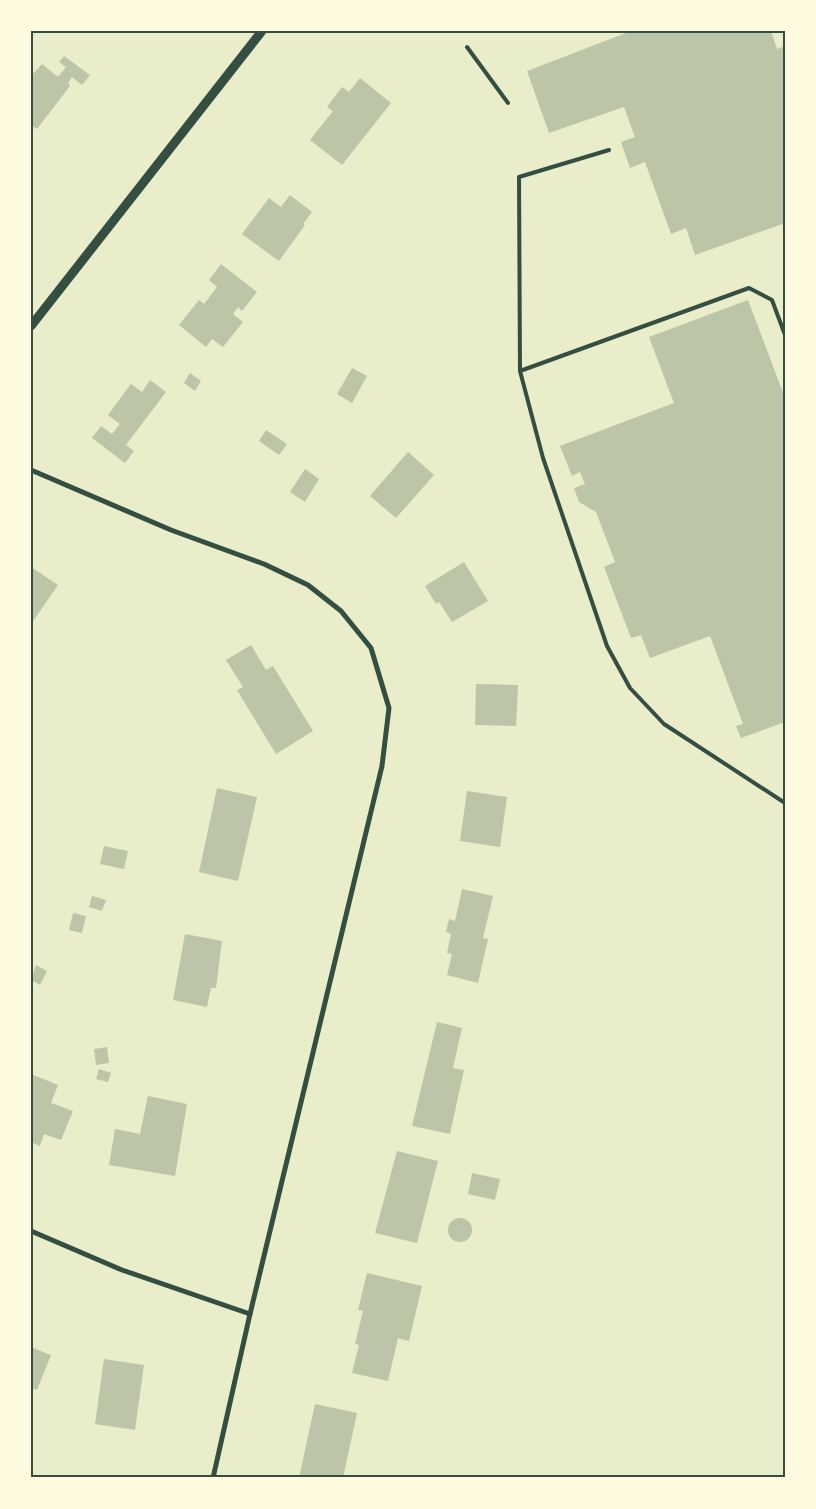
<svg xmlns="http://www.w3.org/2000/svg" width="816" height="1509" font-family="'PT Sans Narrow',sans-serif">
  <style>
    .building { fill: #bcc5a7 }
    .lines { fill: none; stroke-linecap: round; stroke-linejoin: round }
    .service { stroke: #344e41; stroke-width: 4 }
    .minor { stroke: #344e41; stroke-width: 5 }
    .tertiary { stroke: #344e41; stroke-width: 9 }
    .neatline { fill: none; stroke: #344e41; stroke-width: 2 }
  </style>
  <rect width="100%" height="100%" fill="#e9edc9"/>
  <!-- building -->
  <g class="building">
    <path d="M631,31h140l6,18 8,-3v177l-90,32 -9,-27 -15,6 -26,-72 -15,6 -9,-26 14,-5 -11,-30 -75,26 -22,-62z"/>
    <path d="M64,56l26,19 -8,10 -10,-8 -4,6 2,3 -33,43 -6,-4v-54l3,2 8,-9 16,13 8,-10 -7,-5z"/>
    <path d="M360,78l31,25 -49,62 -32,-25 23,-29 -6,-4 15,-20 7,5z"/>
    <path d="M290,195l22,17 -9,12 2,1 -26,36 -37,-27 27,-36 12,9z"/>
    <path d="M221,264l36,28 -15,19 -4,-4 -5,7 10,8 -20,25 -11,-8 -6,8 -27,-22 20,-25 5,4 13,-17 -8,-7z"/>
    <path d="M748,300l37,98v324l-44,16 -5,-12 7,-2 -33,-88 -60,22 -9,-23 -10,3 -27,-71 11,-5 -19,-50 -17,-10 -5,-14 11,-4 -5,-12 -8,4 -12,-30 114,-43 -25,-66z"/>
    <path d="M352,368l15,8 -15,27 -15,-9z"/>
    <path d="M190,373l11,8 -6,10 -11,-8z"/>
    <path d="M150,380l16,12 -40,53 8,6 -9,12 -33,-25 9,-12 11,8 8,-10 -12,-9 23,-31 11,8z"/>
    <path d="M266,430l21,14 -8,11 -20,-14z"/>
    <path d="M408,452l26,23 -38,43 -26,-22z"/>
    <path d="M305,469l14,10 -14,23 -15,-10z"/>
    <path d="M464,562l24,39 -36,21 -13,-20 -3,2 -11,-18z"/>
    <path d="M31,567l27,18 -27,39z"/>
    <path d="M251,645l15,25 7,-4 40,65 -37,23 -39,-64 6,-3 -17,-27z"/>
    <path d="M476,684l42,1 -2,41 -41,-1z"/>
    <path d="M217,788l40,9 -19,84 -39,-9z"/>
    <path d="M467,791l40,6 -7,50 -40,-6z"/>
    <path d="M104,846l24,5 -4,18 -24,-5z"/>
    <path d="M462,889l31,7 -10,42 5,1 -10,44 -31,-8 5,-21 -5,-1 4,-19 -5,-2 3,-13 6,2z"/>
    <path d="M92,896l14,4 -4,11 -13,-4z"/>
    <path d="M73,913l13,3 -4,17 -13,-3z"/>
    <path d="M185,934l37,7 -6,47h-5l-4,19 -34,-7z"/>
    <path d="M36,965l11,6 -7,14 -9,-5z"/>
    <path d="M437,1022l25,6 -9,40 11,2 -14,64 -38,-8z"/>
    <path d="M107,1047l2,16 -13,2 -2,-16z"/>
    <path d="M99,1069l12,4 -3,9 -12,-3z"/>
    <path d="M31,1074l27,11 -7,18 22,8 -12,29 -17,-6 -4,12 -9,-4z"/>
    <path d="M148,1096l39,8 -12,72 -66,-11 6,-36 25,5z"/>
    <path d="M397,1151l41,10 -21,82 -42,-10z"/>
    <path d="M472,1173l28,6 -5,21 -27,-6z"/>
    <circle cx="460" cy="1230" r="12"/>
    <path d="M367,1273l55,13 -13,55 -11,-3 -10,43 -36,-8 7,-28 -4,-1 8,-33 -5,-1z"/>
    <path d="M31,1347l20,8 -14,35 -6,-2z"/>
    <path d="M104,1359l40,6 -9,65 -40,-6z"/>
    <path d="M315,1404l42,9 -14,65h-44z"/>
  </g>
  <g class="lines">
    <!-- service -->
    <g class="service">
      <path d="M467,47l41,56"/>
      <path d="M785,335l-13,-35 -23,-12 -229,83 23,87 64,188 23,42 34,36 121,79"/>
      <path d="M520,371l-1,-194 90,-27"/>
    </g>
    <!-- minor -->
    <g class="minor">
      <path d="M31,470l140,60 93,34 44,21 33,26 30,37 18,60 -7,58 -132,548 -37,164"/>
      <path d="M31,1231l91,39 128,44"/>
    </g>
    <!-- tertiary -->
    <path class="tertiary" d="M31,326l231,-295"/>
  </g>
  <!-- border -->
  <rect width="816" height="1509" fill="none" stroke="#fefae0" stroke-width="65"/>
  <rect x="32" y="32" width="752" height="1444" class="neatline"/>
</svg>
